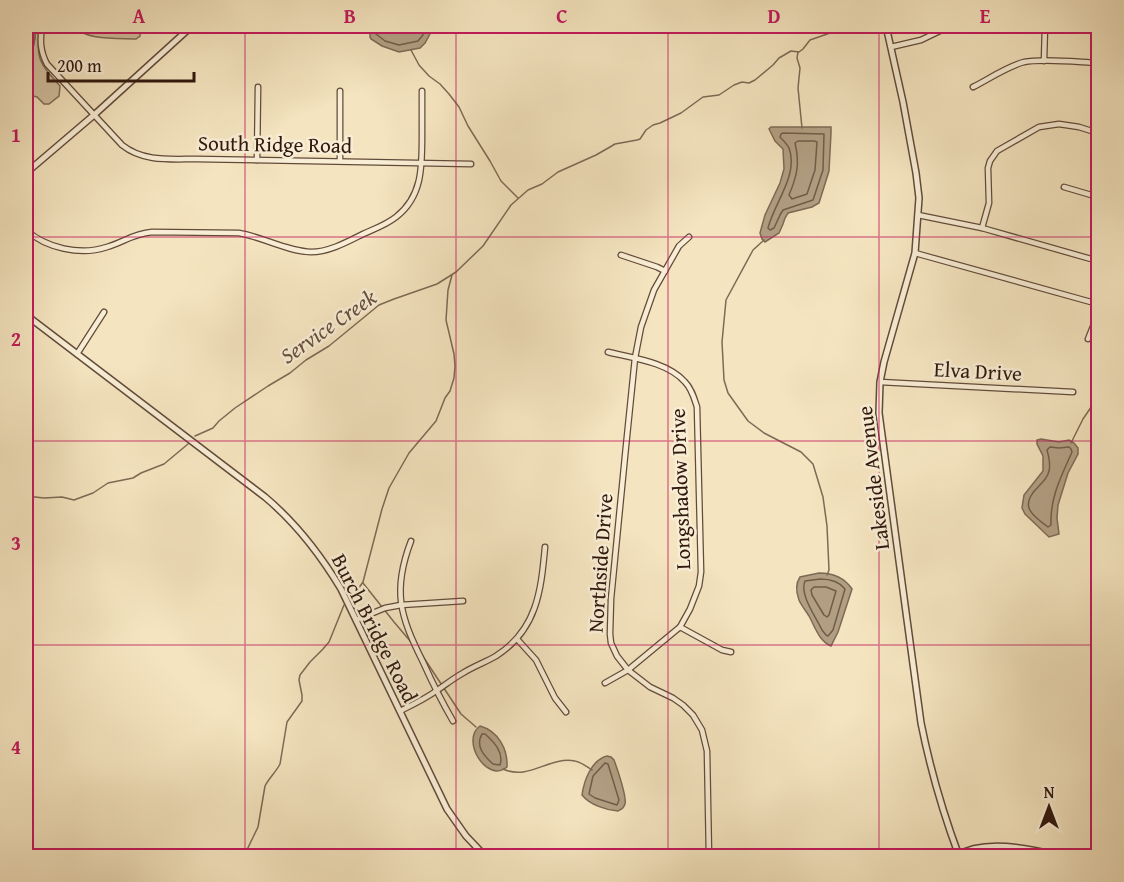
<svg xmlns="http://www.w3.org/2000/svg" width="1124" height="882" font-family="'Gentium Book Plus',serif">
  <style>
    .green { fill: #d3c1a1; stroke: #826c58; stroke-width: 1.5 }
    .water { fill: #b29f83; stroke: #7e6954; stroke-width: 1.5 }
    .lines { fill: none; stroke-linecap: round; stroke-linejoin: round }
    .shore { stroke: #725c48; stroke-width: 1.5 }
    .stream { stroke: #7e6954; stroke-width: 1.5 }
    .minor-casing { stroke: #624b3a; stroke-width: 7 }
    .tertiary-casing { stroke: #624b3a; stroke-width: 8 }
    .minor { stroke: #f8edd5; stroke-width: 4.5 }
    .tertiary { stroke: #f8edd5; stroke-width: 5 }
    .grid { fill: none; stroke: #c2185b; stroke-width: 1.5; stroke-opacity: 0.55 }
    .labels { text-anchor: middle; dominant-baseline: central; stroke-width: 5; stroke-linejoin: round; paint-order: stroke }
    .street-label { font-size: 21px; fill: #31180e; stroke: #f8edd5 }
    .water-label { font-size: 22px; font-style: italic; fill: #654e3d; stroke: #f8edd5 }
    .neatline { fill: none; stroke: #c2185b; stroke-width: 2 }
    .grid-label { font-size: 20px; text-anchor: middle; font-weight: bold; fill: #c2185b }
  </style>
  <rect width="100%" height="100%" fill="#f4e4bf"/>
  <filter id="stains"><feTurbulence type="fractalNoise" baseFrequency=".00333" numOctaves="4"/><feColorMatrix values="0 0 0 0 .2 0 0 0 0 .09 0 0 0 0 .02 0 0 0 .5 -.17"/></filter>
  <radialGradient id="worn" r=".72"><stop offset=".6" stop-color="#630" stop-opacity="0"/><stop offset="1" stop-color="#630" stop-opacity=".3"/></radialGradient>
  <!-- green -->
  <g class="green">
    <path d="M35,26h4c-2,34 -2,34 21,60l-1,10 -10,8h-5l-7,-7 -4,-1 -3,2 -4,6v-42l4,-1 5,-23z"/>
    <path d="M76,26h65l-1,10 -4,3c-15,-1 -54,2 -60,-13z"/>
  </g>
  <!-- water -->
  <g class="water">
    <path d="M26,26h9v12l-4,20 -1,3 -4,1z"/>
    <path d="M374,26c7,3 12,0 19,0 13,-2 25,-1 36,4l1,4 -5,9 -5,5 -21,4 -17,-6 -11,-7 -1,-2v-7z"/>
    <path d="M771,127h60v6l-2,38 -10,32 -7,4 -24,6 -3,5 -2,6 -4,9 -14,9 -3,-3 -2,-6 5,-18 15,-32 4,-14 -1,-20 -8,-8 -6,-12z"/>
    <path d="M1041,439l18,3 10,-2 5,3 4,5v6l-10,19 -10,32 -1,13 2,16 -10,3 -24,-23 -3,-6 2,-13 19,-24v-15l-6,-12v-4z"/>
    <path d="M819,573c14,0 25,4 33,16l-14,43 -7,14c-12,-5 -16,-19 -22,-30 -3,-5 -8,-11 -10,-16 -3,-8 -3,-17 1,-23z"/>
    <path d="M480,726c18,5 28,23 27,41 -20,17 -47,-27 -27,-41z"/>
    <path d="M607,756l4,1 3,3c3,8 13,37 11,44 -2,5 -3,5 -7,7 -12,-1 -28,-6 -36,-16 2,-14 9,-35 25,-39z"/>
  </g>
  <g class="lines">
    <!-- shore -->
    <g class="shore">
      <path d="M377,26l-1,8 9,7 14,4 19,-4 5,-6 -3,-9"/>
      <path d="M783,133l41,1 -1,36 -10,30 -30,10 -3,5 -6,13 -4,2 -2,-2c6,-25 31,-53 21,-80 -2,-4 -6,-8 -9,-11l1,-3z"/>
      <path d="M798,141h16l3,1 -2,28 -8,24 -15,5 -3,-4c8,-19 11,-31 6,-52z"/>
      <path d="M1050,447l9,1 10,-1 2,2 1,3c-11,25 -22,45 -21,73l-3,2c-18,-13 -29,-22 -9,-41 4,-4 7,-7 9,-12 3,-6 1,-17 -1,-24z"/>
      <path d="M820,579c10,0 19,2 25,10l-12,41 -5,6 -2,-1 -4,-5c-6,-13 -23,-36 -17,-49z"/>
      <path d="M814,587h12l10,4 -7,24 -2,2 -3,-2 -12,-20 -1,-5z"/>
      <path d="M482,734h3c9,8 19,18 15,31l-7,-1c-9,-8 -18,-18 -11,-30z"/>
      <path d="M605,763l3,1 11,36 -2,5 -22,-7 -6,-4 4,-18z"/>
    </g>
    <!-- stream -->
    <g class="stream">
      <path d="M411,50l8,15 10,11 11,8 9,10 10,13 9,19 22,35 11,20 17,17"/>
      <path d="M798,52l-1,6 3,10 -2,20 4,40"/>
      <path d="M764,240l-11,10 -27,50 -4,42 2,38 4,13 20,28 16,12 37,19 12,12 10,33 4,29 2,44 -2,5"/>
      <path d="M195,436l18,-8 6,-7 16,-13 33,-22 22,-13 16,-13 23,-14 50,-41 15,-6 43,-15 19,-12 27,-26 28,-41 17,-15 14,-6 16,-12 38,-17 14,-8 5,-3 22,-4 3,-1 6,-9 7,-5 7,-2 21,-10 22,-16 16,-2 15,-10 8,-3 7,1 6,-3 18,-15 6,-7 12,-7 8,1 4,-3 7,-9 23,-8 5,-6"/>
      <path d="M1071,443l12,-24 15,-22"/>
      <path d="M26,496l18,2 18,-1 12,3 8,-3 11,-4 15,-10 25,-5 8,-5 23,-9 24,-20"/>
      <path d="M363,583l31,39 17,20"/>
      <path d="M351,599l12,-17 19,-73 7,-21 20,-35 27,-32 9,-23 5,-7 4,-13 1,-12 -1,-12 -8,-34 2,-30 4,-15"/>
      <path d="M422,655l39,59 15,13"/>
      <path d="M503,769c26,12 46,-13 72,-8 6,1 12,6 17,9"/>
      <path d="M244,856l14,-29 7,-41c4,-8 11,-14 15,-22l7,-42 15,-21v-6l-3,-15 1,-5 10,-13 13,-13 6,-7 15,-37"/>
    </g>
    <defs>
      <g id="minor">
        <path d="M42,26c-2,14 -2,25 5,38l75,81c21,17 48,14 74,14l275,5"/>
        <path d="M891,47l30,-7 29,-14"/>
        <path d="M1044,61l1,-35"/>
        <path d="M973,87c16,-8 33,-20 51,-25 19,-4 53,0 74,1"/>
        <path d="M257,160l1,-73"/>
        <path d="M340,161v-70"/>
        <path d="M1064,187l34,10"/>
        <path d="M918,215l64,13 116,33"/>
        <path d="M982,228l7,-25 -1,-35 2,-7 7,-10 42,-24 20,-3 20,3 19,6"/>
        <path d="M26,230c20,18 54,26 81,17 17,-5 25,-13 45,-15l87,1c24,4 47,18 72,19 18,0 36,-10 52,-18 11,-5 23,-9 33,-17 26,-20 26,-49 26,-80 0,-15 0,-31 0,-46"/>
        <path d="M689,237l-10,9 -25,44 -13,37 -6,31 -9,88 -15,153 -1,35 1,9 6,13 11,14 22,17 23,11 10,7 10,10 9,15 5,21 2,105"/>
        <path d="M915,253l183,51"/>
        <path d="M621,255l36,12 8,4"/>
        <path d="M26,327l5,-7"/>
        <path d="M1088,339l10,-25"/>
        <path d="M77,354l27,-42"/>
        <path d="M880,382l193,10"/>
        <path d="M411,541c-19,50 -11,75 12,121 9,20 19,40 30,59"/>
        <path d="M356,620l29,-12 16,-3 62,-4"/>
        <path d="M680,627l42,23 9,2"/>
        <path d="M517,639l19,21 19,38 11,14"/>
        <path d="M605,683l23,-13 52,-43 10,-18 9,-23 2,-14 -4,-165c-3,-9 -5,-18 -12,-25 -17,-20 -53,-24 -77,-30"/>
        <path d="M400,711c12,-6 25,-12 36,-20 9,-6 18,-13 27,-18 11,-7 23,-11 33,-17 41,-26 45,-65 49,-109"/>
      </g>
      <g id="tertiary">
        <path d="M886,26l17,76 13,71 3,25 -4,55 -31,109 -4,20 -1,31 42,310c9,45 22,90 38,133"/>
        <path d="M26,173l68,-58 98,-89"/>
        <path d="M26,315l239,182c31,26 55,57 76,92l106,220 19,27 19,20"/>
        <path d="M956,856c29,-18 74,-7 105,0"/>
      </g>
    </defs>
    <!-- minor casing -->
    <use href="#minor" class="minor-casing"/>
    <!-- tertiary casing -->
    <use href="#tertiary" class="tertiary-casing"/>
    <!-- minor -->
    <use href="#minor" class="minor"/>
    <!-- tertiary -->
    <use href="#tertiary" class="tertiary"/>
  </g>
  <!-- grid -->
  <path class="grid" d="M245,26v830M456,26v830M668,26v830M879,26v830M26,237h1072M26,441h1072M26,645h1072"/>
  <g class="labels">
    <!-- street labels -->
    <g class="street-label">
      <text transform="translate(275 144) rotate(1)">South Ridge Road</text>
      <text transform="translate(978 371) rotate(3)">Elva Drive</text>
      <text transform="translate(873 478) rotate(-97)">Lakeside Avenue</text>
      <text transform="translate(680 489) rotate(-92)">Longshadow Drive</text>
      <text transform="translate(600 563) rotate(-86)">Northside Drive</text>
      <text transform="translate(375 628) rotate(63)">Burch Bridge Road</text>
    </g>
    <!-- water labels -->
    <g class="water-label">
      <text transform="translate(328 326) rotate(-35)">Service Creek</text>
    </g>
  </g>
  <!-- margin -->
  <rect width="1124" height="882" fill="none" stroke="#f4e4bf" stroke-width="66"/>
  <!-- north arrow -->
  <g transform="translate(1049 807)" stroke="#f8edd5" stroke-width="4.5" paint-order="stroke">
  <path d="M0-4.5L10 22L0 15L-10 22Z" fill="#31180e"/>
  <text y="-9" font-size="16" font-weight="bold" text-anchor="middle" fill="#31180e">N</text>
  </g>
  <!-- scale -->
  <path d="M48 72v9h146v-9" fill="none" stroke="#31180e" stroke-width="3"/>
  <text x="57" y="72" font-size="18" fill="#31180e" stroke="#f8edd5" stroke-width="4.5" paint-order="stroke">200 m</text>
  <rect x="33" y="33" width="1058" height="816" class="neatline"/>
  <g class="grid-label">
    <text x="139" y="23">A</text>
    <text x="350" y="23">B</text>
    <text x="562" y="23">C</text>
    <text x="774" y="23">D</text>
    <text x="985" y="23">E</text>
    <text x="16" y="142">1</text>
    <text x="16" y="346">2</text>
    <text x="16" y="550">3</text>
    <text x="16" y="754">4</text>
  </g>
  <rect width="100%" height="100%" filter="url(#stains)"/>
  <rect width="100%" height="100%" fill="url(#worn)"/>
</svg>
